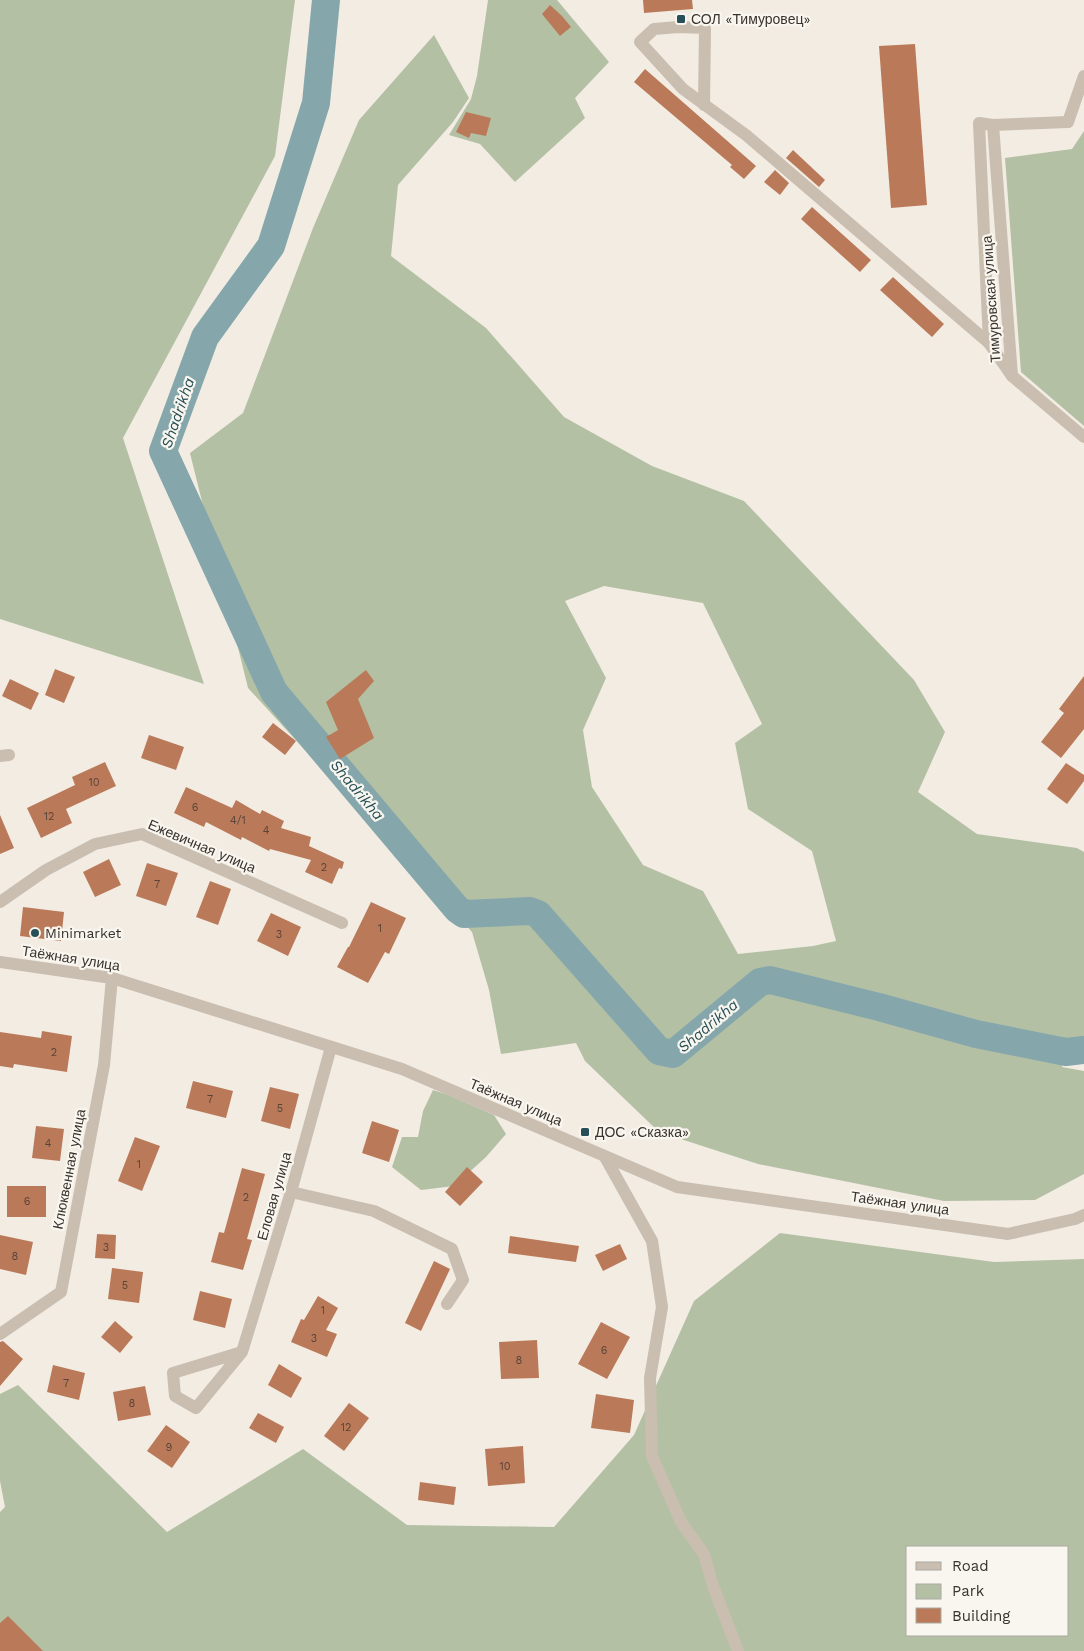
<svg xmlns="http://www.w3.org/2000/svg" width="1084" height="1651" font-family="'Work Sans',sans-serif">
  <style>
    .green { fill: #b4c0a4; fill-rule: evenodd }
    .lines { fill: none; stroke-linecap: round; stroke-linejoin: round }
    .river { stroke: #85a7ac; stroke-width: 28 }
    .building { fill: #ba7a59 }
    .minor { stroke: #c9beb0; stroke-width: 12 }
    .tertiary { stroke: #c9beb0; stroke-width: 12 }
    .poi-dot { fill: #264f57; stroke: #f9f6ef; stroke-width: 2 }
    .labels { text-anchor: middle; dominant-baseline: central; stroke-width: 4.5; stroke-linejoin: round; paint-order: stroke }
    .number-label { font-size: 11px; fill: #594438 }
    .poi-label { font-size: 14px; fill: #39322d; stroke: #f9f6ef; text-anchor: start }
    .street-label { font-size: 14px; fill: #39322d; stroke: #f9f6ef }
    .water-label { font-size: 15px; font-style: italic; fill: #264f57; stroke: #f9f6ef }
  </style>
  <rect width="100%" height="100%" fill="#f2ece3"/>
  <!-- green -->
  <g class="green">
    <path d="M0,0h295l-20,156 -152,282 81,246 -204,-65z"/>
    <path d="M488,0h69l52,62 -34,36 10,20 -70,64 -35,-38 -31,-9 22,-36 6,-23z"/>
    <path d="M434,35l35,63 -16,24 -55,63 -7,71 95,72 78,89 88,49 92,35 170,179 31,52 -27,60 59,42 100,14 7,4v193l-18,7 -4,15 22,4v103l-49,26 -91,1 -186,-37 -99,-32 -74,-71 -9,-18 -75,11 -12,-64 -17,-58 -224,-244 -58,-235 53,-40 70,-185 46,-108zM604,586l99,17 59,121 -27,19 13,66 64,42 24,90 -23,5 -75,8 -35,-63 -60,-26 -51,-78 -9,-57 23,-52 -41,-77z"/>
    <path d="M1084,131v295l-63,-54 -16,-214 67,-9z"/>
    <path d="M433,1090l13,4 48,21 12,19 -20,23 -32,29 -33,4 -29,-23 10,-30h16l5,-26z"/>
    <path d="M780,1233l214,29 90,-3v392h-1084v-139l5,-5 -5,-26v-87l18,-9 149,147 136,-83 104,76 147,2 80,-92 60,-134zM908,1547h160v88h-160z"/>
  </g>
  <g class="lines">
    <!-- river -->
    <path class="river" d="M326,0l-10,103 -45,143 -66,91 -42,114 111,241 183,217 7,5 66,-3 8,3 121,137 14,3 87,-72 10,-2 109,27 97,27 90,18 18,-2"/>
  </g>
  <!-- building -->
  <g class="building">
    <path d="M643,0h49l1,9 -49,4z"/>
    <path d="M550,5l12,11 9,11 -11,9 -18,-22z"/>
    <path d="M915,44l12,161 -36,3 -12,-162z"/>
    <path d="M645,69l111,97 -12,13 -14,-12 2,-2 -98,-83z"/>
    <path d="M466,112l25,6 -5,18 -15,-3 -2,5 -13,-6z"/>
    <path d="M793,150l32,30 -6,7 -33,-29z"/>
    <path d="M775,170l14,13 -9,12 -16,-13z"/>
    <path d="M812,207l59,53 -11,12 -59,-53z"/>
    <path d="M893,277l51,47 -12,13 -52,-47z"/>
    <path d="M55,669l20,8 -11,26 -19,-8z"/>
    <path d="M366,670l8,11 -16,18 16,39 -34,21 -14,-22 12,-7 -12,-28z"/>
    <path d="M1084,676v53l-23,29 -20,-16 23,-29 -5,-4z"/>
    <path d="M10,679l29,14 -8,17 -29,-14z"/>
    <path d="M273,723l23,18 -11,14 -23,-18z"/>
    <path d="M149,735l35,12 -8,23 -35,-12z"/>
    <path d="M105,762l11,24 -50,23 6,14 -31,15 -14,-30 48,-23 -3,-8z"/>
    <path d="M1066,763l18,12v6l-17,23 -20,-15z"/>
    <path d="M186,787l46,21 4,-8 24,14 2,-4 22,11 -3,7 30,9 -2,9 35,16 -2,7 -3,-1 -7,16 -27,-12 6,-12 -41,-11 -1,2 -27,-14 -1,3 -35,-18 -2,5 -30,-14z"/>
    <path d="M0,815l14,33 -14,6z"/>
    <path d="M109,859l12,26 -26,12 -12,-25z"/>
    <path d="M147,863l31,10 -12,33 -30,-10z"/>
    <path d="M210,881l21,8 -13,36 -22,-8z"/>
    <path d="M371,902l35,16 -17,36 -4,-2 -17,31 -31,-16 11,-20h1z"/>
    <path d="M23,907l41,5 -3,29 -41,-5z"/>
    <path d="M271,913l30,14 -13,29 -31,-15z"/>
    <path d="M42,1031l30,5 -5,36 -53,-8 -1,4 -13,-2v-34l41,6z"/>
    <path d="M193,1081l40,10 -7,27 -40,-10z"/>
    <path d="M270,1087l29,7 -9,35 -29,-8z"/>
    <path d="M372,1121l27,9 -10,32 -27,-9z"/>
    <path d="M36,1126l28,3 -4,32 -28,-3z"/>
    <path d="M135,1137l25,9 -18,45 -24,-10z"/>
    <path d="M467,1167l16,15 -23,24 -15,-14z"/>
    <path d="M242,1168l23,6 -18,65 5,1 -9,30 -32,-8 8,-30 5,1z"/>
    <rect x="7" y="1186" width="39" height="31"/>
    <path d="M97,1234l19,1 -1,24 -20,-1z"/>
    <path d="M0,1235l33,7 -7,33 -26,-6z"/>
    <path d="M510,1236l69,10 -3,16 -68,-9z"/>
    <path d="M620,1244l7,15 -24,12 -8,-16z"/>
    <path d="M434,1261l16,8 -29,62 -16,-8z"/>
    <path d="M112,1268l31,4 -4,31 -31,-4z"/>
    <path d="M200,1291l32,8 -7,29 -32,-8z"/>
    <path d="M318,1296l20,12 -12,22 11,4 -10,23 -36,-15 10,-23 3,1z"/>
    <path d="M115,1321l18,16 -13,16 -19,-16z"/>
    <path d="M601,1322l29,15 -23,42 -29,-15z"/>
    <path d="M537,1340l2,38 -38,1 -2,-37z"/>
    <path d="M3,1341l20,18 -23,27v-44z"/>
    <path d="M279,1364l23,14 -11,20 -23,-13z"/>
    <path d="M53,1365l32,8 -6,27 -32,-8z"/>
    <path d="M145,1386l6,29 -33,6 -5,-29z"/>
    <path d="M596,1394l38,6 -4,33 -39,-5z"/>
    <path d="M349,1403l20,15 -25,33 -20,-15z"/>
    <path d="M258,1413l26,14 -8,16 -27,-15z"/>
    <path d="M166,1425l24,17 -18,26 -25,-17z"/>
    <path d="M523,1446l2,37 -37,3 -3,-37z"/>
    <path d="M420,1482l36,5 -2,18 -36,-5z"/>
    <path d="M8,1616l35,35h-43v-28z"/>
  </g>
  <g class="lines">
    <!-- minor -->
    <g class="minor">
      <path d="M704,105l1,-77 -27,-1 -24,2 -14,13 43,47 63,46 243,208 23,33"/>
      <path d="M993,125l75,-3"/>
      <path d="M0,756l9,-1"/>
      <path d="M0,902l46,-32 49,-26 47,-10 200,89"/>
      <path d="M605,1157l47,84 10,66 -12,71 2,78 29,66 23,32 9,32 25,65"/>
      <path d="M291,1192l83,19 78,38 11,31 -16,24"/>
      <path d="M0,1334l61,-42 43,-227 8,-87"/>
      <path d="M242,1352l-46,56 -21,-12 -2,-23 69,-21 49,-160 40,-145"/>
    </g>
    <!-- tertiary -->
    <g class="tertiary">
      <path d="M1068,122l16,-46"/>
      <path d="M989,343l-10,-220 14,2 19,251 72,61"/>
      <path d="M0,962l112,16 290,91 275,118 331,47 67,-15 9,-4"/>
    </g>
  </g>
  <!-- markers -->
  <g class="poi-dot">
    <rect x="676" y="14" width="10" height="10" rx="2.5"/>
    <circle cx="35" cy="933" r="5"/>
    <rect x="580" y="1127" width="10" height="10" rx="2.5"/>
  </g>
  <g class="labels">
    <!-- number labels -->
    <g class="number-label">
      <text x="94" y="782">10</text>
      <text x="195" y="807">6</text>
      <text x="49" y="816">12</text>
      <text x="238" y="820">4/1</text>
      <text x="266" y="830">4</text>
      <text x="324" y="867">2</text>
      <text x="157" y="884">7</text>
      <text x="380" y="928">1</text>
      <text x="279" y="934">3</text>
      <text x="54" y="1052">2</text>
      <text x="210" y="1099">7</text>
      <text x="280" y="1108">5</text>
      <text x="48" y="1143">4</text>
      <text x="139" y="1164">1</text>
      <text x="246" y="1197">2</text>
      <text x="27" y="1201">6</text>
      <text x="106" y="1247">3</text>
      <text x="15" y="1256">8</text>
      <text x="125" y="1285">5</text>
      <text x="323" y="1310">1</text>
      <text x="314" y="1338">3</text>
      <text x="604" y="1350">6</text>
      <text x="519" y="1360">8</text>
      <text x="66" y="1383">7</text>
      <text x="132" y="1403">8</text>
      <text x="346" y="1427">12</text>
      <text x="169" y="1447">9</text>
      <text x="505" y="1466">10</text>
    </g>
    <!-- poi labels -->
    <g class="poi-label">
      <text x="691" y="19">СОЛ «Тимуровец»</text>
      <text x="45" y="933">Minimarket</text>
      <text x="595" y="1132">ДОС «Сказка»</text>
    </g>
    <!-- street labels -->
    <g class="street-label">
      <text transform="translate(991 299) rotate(-94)">Тимуровская улица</text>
      <text transform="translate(202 846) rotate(23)">Ежевичная улица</text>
      <text transform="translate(71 958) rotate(9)">Таёжная улица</text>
      <text transform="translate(516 1102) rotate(23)">Таёжная улица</text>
      <text transform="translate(69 1169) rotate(-79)">Клюквенная улица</text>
      <text transform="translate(274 1196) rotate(-74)">Еловая улица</text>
      <text transform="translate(900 1203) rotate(8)">Таёжная улица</text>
    </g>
    <!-- water labels -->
    <g class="water-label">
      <text transform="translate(178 413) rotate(-71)">Shadrikha</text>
      <text transform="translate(357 790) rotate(50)">Shadrikha</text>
      <text transform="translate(708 1026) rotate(-40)">Shadrikha</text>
    </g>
  </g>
  <!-- legend -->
  <rect x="906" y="1546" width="162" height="90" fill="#f9f6ef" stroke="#aca8a1"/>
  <rect x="916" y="1562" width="25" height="8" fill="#c9beb0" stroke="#aca8a1"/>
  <text x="952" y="1571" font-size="15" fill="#39322d">Road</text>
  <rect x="916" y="1584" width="25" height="15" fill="#b4c0a4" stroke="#aca8a1"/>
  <text x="952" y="1596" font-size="15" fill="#39322d">Park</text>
  <rect x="916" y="1608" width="25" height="15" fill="#ba7a59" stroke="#aca8a1"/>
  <text x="952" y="1621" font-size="15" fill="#39322d">Building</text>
</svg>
